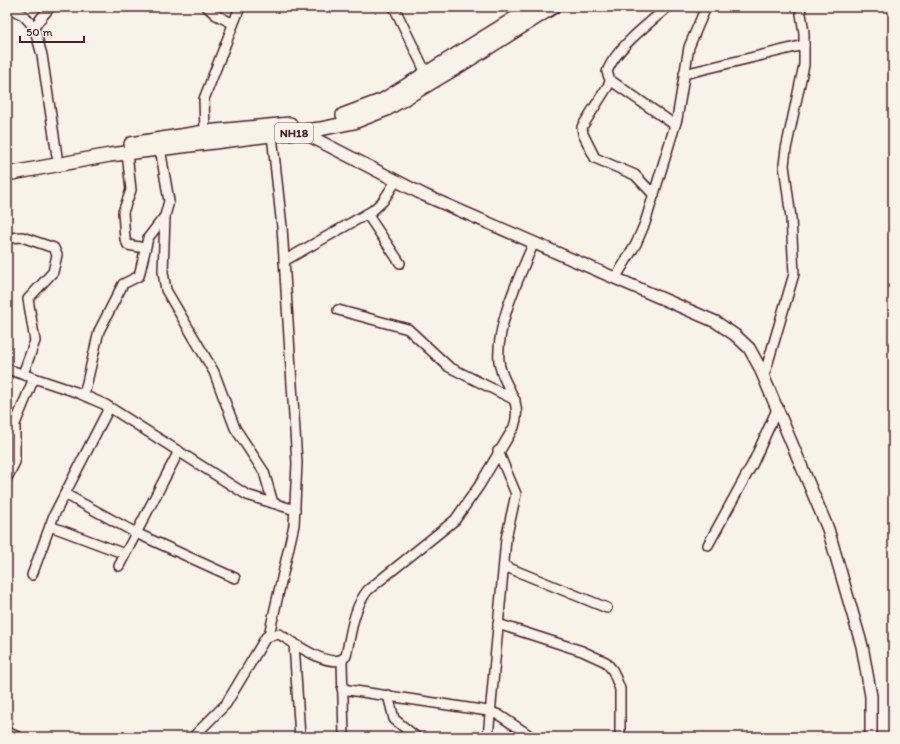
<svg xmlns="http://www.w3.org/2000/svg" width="900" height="744" font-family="Itim,sans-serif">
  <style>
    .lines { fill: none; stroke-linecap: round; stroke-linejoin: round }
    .minor-casing { stroke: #4a1f2b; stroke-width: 12 }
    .major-casing { stroke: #4a1f2b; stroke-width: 14 }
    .highway-casing { stroke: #4a1f2b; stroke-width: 16 }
    .minor { stroke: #f7f3e8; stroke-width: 9 }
    .major { stroke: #f7f3e8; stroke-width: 11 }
    .highway { stroke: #f7f3e8; stroke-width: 13 }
    .labels { text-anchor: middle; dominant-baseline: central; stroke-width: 4; stroke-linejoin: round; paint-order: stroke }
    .shield { fill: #f7f3e8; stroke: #7e5f64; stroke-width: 1 }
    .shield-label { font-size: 12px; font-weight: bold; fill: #4a1f2b }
  </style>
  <rect width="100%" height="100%" fill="#f7f3e8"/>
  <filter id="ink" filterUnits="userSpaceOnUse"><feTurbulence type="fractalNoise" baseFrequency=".025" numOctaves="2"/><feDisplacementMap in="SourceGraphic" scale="8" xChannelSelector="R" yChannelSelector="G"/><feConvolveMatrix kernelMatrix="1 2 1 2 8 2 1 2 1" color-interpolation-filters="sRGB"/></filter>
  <g filter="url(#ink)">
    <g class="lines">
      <defs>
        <g id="minor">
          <path d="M7,7l16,8 11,12 8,28 15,101"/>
          <path d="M207,7l9,8 16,8"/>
          <path d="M394,7l32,66"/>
          <path d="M668,7c-18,15 -53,42 -61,65l3,8 65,45"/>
          <path d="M34,27l16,-20"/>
          <path d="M684,74l120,-29"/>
          <path d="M611,81l-29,46 1,7 12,24 40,17 19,20"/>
          <path d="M205,132l-1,-33 36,-92"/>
          <path d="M127,153l4,37 -8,22 2,27 3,6 17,3"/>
          <path d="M367,214l33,49"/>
          <path d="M165,216l-2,56 3,18 48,82 21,56 29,44 9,31"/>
          <path d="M7,238l15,-1 32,11 3,7 -4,17 -25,27 7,42 -12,33"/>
          <path d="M284,261l88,-50 11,-10 13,-20"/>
          <path d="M616,277l20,-33 9,-21 32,-104 12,-72 17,-40"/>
          <path d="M338,310l70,19 41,38 66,33"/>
          <path d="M7,369l69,23 30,13 141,90 48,15"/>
          <path d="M764,376l30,-102 -3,-56 -7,-53 2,-16 18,-84v-32l-4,-26"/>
          <path d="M84,395l15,-64 24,-47 16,-8 9,-38 17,-22 4,-15 -9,-53"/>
          <path d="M7,478l8,-16v-38l19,-46"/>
          <path d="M65,494l71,39 99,45"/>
          <path d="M50,526l75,28"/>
          <path d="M708,545l45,-82 25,-56"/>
          <path d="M119,566l60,-115"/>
          <path d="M504,566l103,42"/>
          <path d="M32,575l22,-60 55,-107"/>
          <path d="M498,624l84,27 24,11 7,9 7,18v48"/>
          <path d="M269,635l25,-110 3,-62 -15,-236 -10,-92"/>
          <path d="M294,643l6,94"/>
          <path d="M342,661l2,76"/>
          <path d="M342,689l146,22 11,4 33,22"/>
          <path d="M388,695l6,24 22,18"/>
          <path d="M7,732l11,5"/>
          <path d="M193,737l33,-33 40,-67 13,-3c15,9 53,38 67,22 5,-22 7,-48 22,-66l87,-70 24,-34 35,-59c10,-30 -13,-41 -15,-66 -3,-38 21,-85 35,-119"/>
          <path d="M488,737l18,-198 10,-45 -18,-43"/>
        </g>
        <path id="major" d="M298,130l126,65 292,127 19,13 14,13 10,18 69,163 34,117 9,50v41"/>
        <g id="highway">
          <path d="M343,115l40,-15 150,-93"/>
          <path d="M131,144l74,-12 85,-8"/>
          <path d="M7,174l103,-19 210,-26 34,-7 33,-13 72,-43 94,-59"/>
        </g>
      </defs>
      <!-- minor casing -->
      <use href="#minor" class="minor-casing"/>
      <!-- major casing -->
      <use href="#major" class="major-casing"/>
      <!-- highway casing -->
      <use href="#highway" class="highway-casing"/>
      <!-- minor -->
      <use href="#minor" class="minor"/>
      <!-- major -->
      <use href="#major" class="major"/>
      <!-- highway -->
      <use href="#highway" class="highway"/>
    </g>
  </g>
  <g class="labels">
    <!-- shield labels -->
    <rect class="shield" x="275" y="123" width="38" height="20" rx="3"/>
    <g class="shield-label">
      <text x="294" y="133">NH18</text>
    </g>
  </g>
  <!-- margin -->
  <rect width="900" height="744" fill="none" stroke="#f7f3e8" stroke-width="24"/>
  <rect x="12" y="12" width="876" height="720" fill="none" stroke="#4a1f2b" stroke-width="1.5" filter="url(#ink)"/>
  <!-- scale -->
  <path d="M20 36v6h64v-6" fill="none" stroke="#4a1f2b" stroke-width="2"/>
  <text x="26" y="36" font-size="12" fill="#4a1f2b" stroke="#f7f3e8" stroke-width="3" paint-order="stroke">50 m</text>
</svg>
